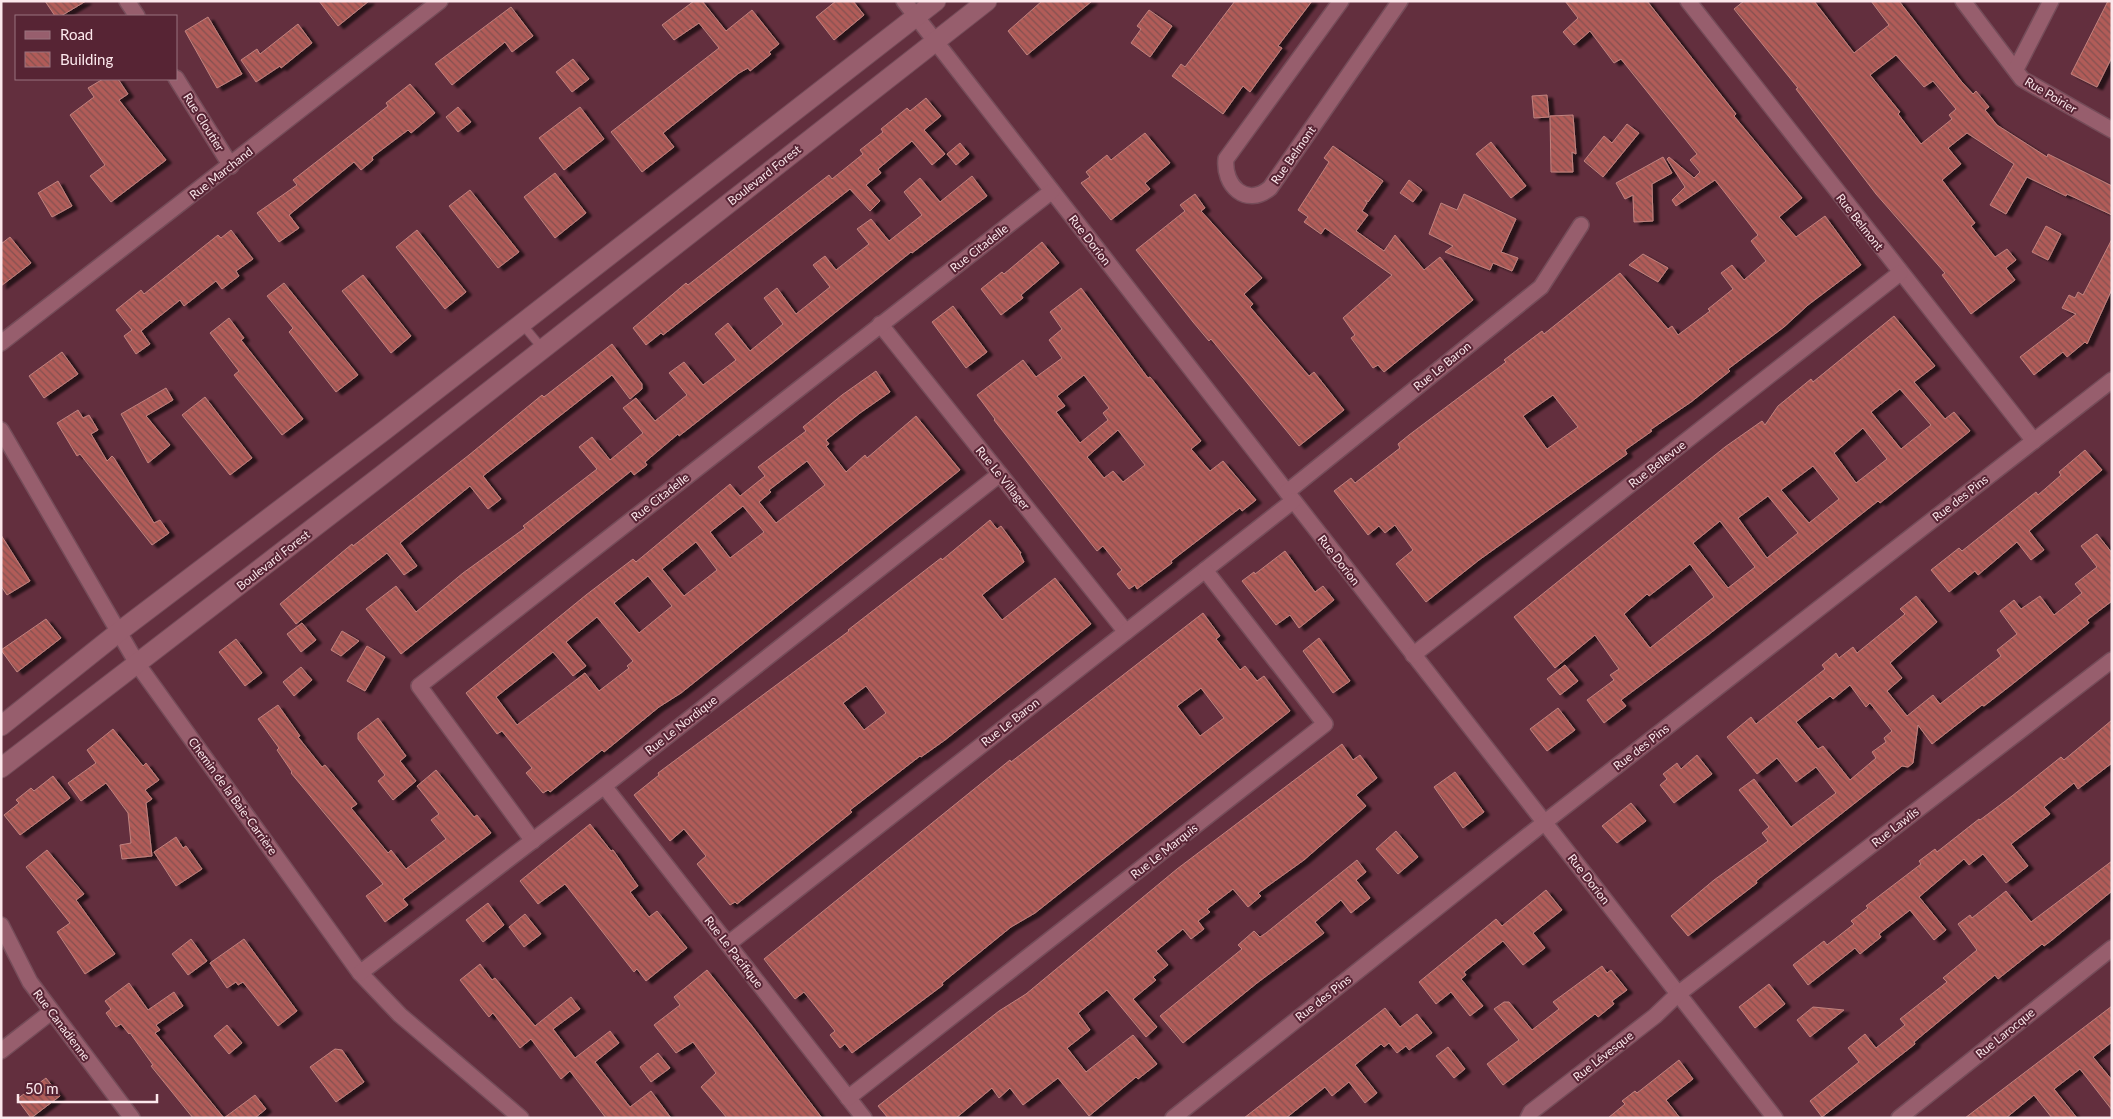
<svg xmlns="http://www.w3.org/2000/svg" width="2113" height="1119" font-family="Lato,sans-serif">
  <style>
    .building { fill: url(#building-back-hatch); stroke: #c0837f; fill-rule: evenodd; filter: url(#shadow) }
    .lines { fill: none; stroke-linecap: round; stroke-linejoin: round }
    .service-casing { stroke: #754c59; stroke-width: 10 }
    .minor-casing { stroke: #754c59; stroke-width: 18 }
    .tertiary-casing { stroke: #754c59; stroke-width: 21 }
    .service { stroke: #975e6d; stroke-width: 8 }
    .minor { stroke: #975e6d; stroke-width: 15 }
    .tertiary { stroke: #975e6d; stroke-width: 19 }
    .labels { text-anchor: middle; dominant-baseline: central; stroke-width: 4; stroke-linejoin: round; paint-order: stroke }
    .street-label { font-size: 12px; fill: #fce8ec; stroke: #572434 }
  </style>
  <defs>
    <pattern id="building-back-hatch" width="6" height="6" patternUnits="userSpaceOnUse" patternTransform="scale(1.25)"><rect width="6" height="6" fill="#b15b58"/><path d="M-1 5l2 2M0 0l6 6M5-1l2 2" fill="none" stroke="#845250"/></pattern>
    <filter id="shadow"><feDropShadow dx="5.5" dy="3" stdDeviation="1" flood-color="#0009"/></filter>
  </defs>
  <rect width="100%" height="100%" fill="#632f3e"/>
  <!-- building -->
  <g class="building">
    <path d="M45,1h41l-25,15h-6z"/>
    <path d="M319,1h50l-31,25z"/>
    <path d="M694,1h8l24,30 26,-21 27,34 -10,8 2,2 -21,17 -2,-3 -9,5 -76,60 11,14 -32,25 -31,-40 108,-84 -20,-25 -25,17 -12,-15z"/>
    <path d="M836,1h17l11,14 -30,25 -18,-23z"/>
    <path d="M1042,1h50l-65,54 -19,-24z"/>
    <path d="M1235,1h77l-34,45 4,2 -32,44 -7,-6 -20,28 -51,-38 9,-12 4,3z"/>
    <path d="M1565,1h82l89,113 -2,2 68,82 -23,19 17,20 29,-21 36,49 -53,40 -24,22 -56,42 2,2 -39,31 -41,28 2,1 -27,19 2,4 -148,106 -53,42 -30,-38 17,-14 -18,-25 -10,8 -6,-7 -11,9 -34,-44 17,-13 4,5 45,-35 -2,-4 11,-9 97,-73 -2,-2 38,-29 2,3 76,-61 48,56 4,-3 6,9 32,-24 -2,-2 25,-20 -12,-16 11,-8 12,15 22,-19 -15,-20 7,-6 -43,-55 -39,26 -4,-6 13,-13 -18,-28 2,-2 25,21 6,-6 -10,-12 7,-6 -76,-95 -7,4 -24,-32 -16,14 -11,-13 15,-14zM1553,395l25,32 -31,22 -24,-33z"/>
    <path d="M1744,1h70l40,52 35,-28 -18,-24h28l62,80 12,13 3,-3 13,16 -4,3 12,15 50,32 1,-3 64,32v29l-45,-21 -1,2 -39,-19 -21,37 -16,-9 24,-41 -47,-31 -19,15 13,16 -19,16 33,43 -4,3 24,31 12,-8 9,11 -10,8 9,12 -44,34 -29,-39 3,-2 -69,-79 -80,-105 2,-1 -64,-79zM1896,55l28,32 9,-6 23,28 -7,6 3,4 -31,25 -23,-30 2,-2 -30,-37z"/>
    <path d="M2108,1h4v56l-15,30 -26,-13z"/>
    <path d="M511,7l22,29 -21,16 -7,-10 -53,43 -17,-21z"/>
    <path d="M1149,10l23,16 -22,31 -19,-14 10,-14 -4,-3z"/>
    <path d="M208,17l34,57 -25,14 -32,-57z"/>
    <path d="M298,24l14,19 -31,25 -1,-2 -24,16 -15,-22 16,-11 3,5z"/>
    <path d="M573,59l16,20 -17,13 -16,-20z"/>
    <path d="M103,79h15l10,15 -9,6 47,60 -55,42 -21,-26 15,-11 -35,-50 24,-18 -6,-9z"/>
    <path d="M410,84l25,29 -24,20 -3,-3 -36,27 1,3 -12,10 -7,-8 -27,22 -38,31 10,13 -20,14 -22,-29 40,-28 -4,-5 95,-74 -2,-3z"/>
    <path d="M1547,95l2,22 -15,1 -2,-22z"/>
    <path d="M926,98l15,18 -17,14 21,24 -13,11 -20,-24 -34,28 3,4 -15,12 14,16 -10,10 -20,-22 -187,146 -2,-2 -15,12 -13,-17 53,-45 2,2 141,-110 3,4 31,-25 -3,-4 23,-18 -2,-3 26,-21 3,3z"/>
    <path d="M458,107l13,15 -13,10 -12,-15z"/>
    <path d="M580,107l24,32 -40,31 -25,-32z"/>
    <path d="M1573,115l3,39 -4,-2 1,20h-22l-1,-56z"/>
    <path d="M1627,124l12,9 -36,44 -19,-16 20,-25 8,7z"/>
    <path d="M1145,133l25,30 -25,20 5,6 -39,31 -30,-37 9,-6 -4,-5 21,-17 4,5z"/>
    <path d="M1491,142l35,44 -15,12 -35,-44z"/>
    <path d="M960,143l9,11 -13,11 -9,-11z"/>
    <path d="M1333,146l50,35 -15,21 -3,-2 2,3 -5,8 6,4 -12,16 28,20 11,-16 29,35 16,-13 33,43 -89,72 -6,-7 -5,3 -22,-30 4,-3 -12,-17 49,-43 -67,-47 -4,6 -17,-12 4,-5 -10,-7 31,-48 -5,-4z"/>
    <path d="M1663,157l9,16 -20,11 1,37 -19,1 -1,-27 -8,4 -9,-16z"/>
    <path d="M555,173l31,40 -31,25 -31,-41z"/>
    <path d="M972,176l15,20 -75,57 -1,-1 -140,112 -92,72 -1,-2 -33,28 2,3 -13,10 -3,-4 -230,183 -35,-45 30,-23 20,26 47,-39 62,-45 -2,-2 74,-57 -18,-22 13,-10 18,23 33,-27 -20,-25 13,-10 19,23 32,-26 -18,-22 15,-11 19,23 33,-25 -21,-26 13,-11 22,28 33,-27 -19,-26 13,-10 19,26 34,-27 -17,-22 12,-9 11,14 33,-26 -12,-15 14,-10 18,22 33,-26 -18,-23 16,-14 20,24z"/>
    <path d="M1409,180l13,10 -9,12 -13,-9z"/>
    <path d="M58,181l14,25 -20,11 -14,-24z"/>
    <path d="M470,190l49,62 -21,16 -49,-62z"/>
    <path d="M1195,194l10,14 -4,3 61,67 -18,16 9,10 -3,3 59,69 5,-4 30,38 -45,36 -88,-107 -2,2 -16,-19 -57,-72 49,-39 -5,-6z"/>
    <path d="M1464,194l52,25 -15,33 17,6 -6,13 -19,-8 -3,7 -45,-18 8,-6 -24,-12 12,-31 16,7z"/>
    <path d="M2046,226l15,8 -13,26 -16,-8z"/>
    <path d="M231,230l22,29 -17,12 3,5 -17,13 -6,-8 -32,25 -4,-6 -39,31 9,13 -14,10 -12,-18 8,-6 -16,-20 25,-20 3,4 74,-59 3,3z"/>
    <path d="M417,230l49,62 -21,17 -49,-62z"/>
    <path d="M10,237l21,26 -30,23v-42z"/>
    <path d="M2112,239v50l-25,55 -2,-2 -18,15 -4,-5 -29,23 -14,-18 56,-43 -14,-6 7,-13 6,3 3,-6 5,3z"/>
    <path d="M1042,242l17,21 -38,32 2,3 -22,17 -20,-26 21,-17 2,2z"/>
    <path d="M1643,254l25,14 -10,14 -29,-17z"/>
    <path d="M363,275l48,61 -20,17 -49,-62z"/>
    <path d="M284,283l74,92 -22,17 -47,-60 4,-4 -26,-32z"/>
    <path d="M1081,288l67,90 2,-1 51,64 -10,8 19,22 13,-10 33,39 -14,11 -2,-3 -69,53 1,2 -35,26 -2,-4 -6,4 -12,-15 5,-4 -19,-24 -6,5 -103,-131 1,-1 -18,-24 46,-35 13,17 26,-19 -13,-18 13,-11 -12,-17zM1084,375l25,33 -6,5 5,7 -28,23 -24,-31 9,-6 -8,-10zM1118,430l27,35 -22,17 -10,-11 -9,7 -17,-21z"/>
    <path d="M953,306l34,46 -21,16 -34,-46z"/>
    <path d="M1894,316l41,50 -21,16 31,37 9,-7 16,19 -90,72 -2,-2 -170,134 -87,65 5,6 -22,17 -17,-23 27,-20 -4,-5 9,-6 -24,-34 -40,33 -41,-51 211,-170 37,-26 3,4 13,-19 33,-27 2,3zM1900,389l31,36 -30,24 -30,-37zM1863,428l24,31 -31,24 -22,-30zM1813,466l26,33 -30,24 -28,-33zM1768,496l30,37 -31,25 -29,-40zM1720,521l35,46 -27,21 -35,-45zM1690,564l24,33 -64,51 -26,-34 23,-20 2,2z"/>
    <path d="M229,318l15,20 -3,2 62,79 -21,16 -48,-60 5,-4 -29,-38z"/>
    <path d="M612,344l30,40v5l-12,10 -18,-24 -129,101 18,23 -13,10 -18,-23 -70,57 17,23 -13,9 -17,-22 -91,71 -16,-20 72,-60 1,2 116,-91 73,-60 2,2z"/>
    <path d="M62,352l16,22 -34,24 -15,-22z"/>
    <path d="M876,371l14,21 -30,21 -34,27 3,4 -3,2 20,26 19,-17 2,3 49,-42 44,54 -279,223 -22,14 -55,45 -2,-2 -52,42 -2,-2 -5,3 -17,-20 6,-5 -30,-37 -5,3 -31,-41 120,-98 47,-36 3,3 94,-78 10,12 25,-20 -7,-9 48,-36 -3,-4 39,-32zM807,461l18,24 -49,38 -17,-21 12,-10 -2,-2zM743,506l21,26 -34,26 -20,-26zM696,542l21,28 -33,26 -22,-27zM648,576l24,30 -33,27 -25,-30zM597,617l36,44 -6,5 2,2 -30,23 -14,-18 -68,52 -21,-28 57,-45 20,24 13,-10 -20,-24z"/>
    <path d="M166,388l7,12 -27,16 24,29 -22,18 -27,-49z"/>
    <path d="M205,397l47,61 -22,17 -48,-60z"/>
    <path d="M78,410l5,8 6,-3 9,15 -7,4 16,27 5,-5 2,2 40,65 6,-3 9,13 -17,12 -72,-91 -3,2 -20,-33z"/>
    <path d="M2085,450l17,20 -73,61 15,19 -13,10 -14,-18 -39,33 -3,-4 -26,21 -18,-22 28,-22 3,3 74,-59 2,3 23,-20 -2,-3z"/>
    <path d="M990,520l7,9 4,-3 20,27 -1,1 4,8 -42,33 20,25 53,-42 36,46 -146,116 -24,17 -1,-1 -70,54 2,2 -115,92 -2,-2 -5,3 -33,-41 9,-8 -22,-27 -14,12 -36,-46 25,-20 -1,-2 191,-142 -1,-1 93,-72 1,2zM866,686l20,27 -22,17 -21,-27z"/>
    <path d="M2097,534l15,19v48l-25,19 2,3 -79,63 -26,20 -2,-1 -50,39 -14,-19 -5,38 -5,4 -6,-1 -146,115 1,2 -69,53 -17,-20 43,-36 54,-39 -6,-8 7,-6 -30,-37 15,-11 37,48 45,-34 -20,-26 -20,15 -19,-24 -20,16 -30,-37 24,-20 5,7 69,-55 -3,-4 14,-12 3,5 14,-11 4,6 48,-39 -5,-5 16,-13 21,26 -47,41 12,15 -15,13 20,25 26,-21 7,9 61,-48 -4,-6 20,-16 -17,-23 14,-11 7,9 19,-13 14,19 28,-22 -7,-9 22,-17 -16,-21zM1850,685l16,22 4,-4 22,28 -8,7 2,4 -14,10 4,6 -26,22 -27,-34 -5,3 -22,-27 34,-26 3,3z"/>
    <path d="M1,535l29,46 -23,14 -6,-9z"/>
    <path d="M1285,551l30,41 8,-6 11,14 -35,28 -9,-13 -14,10 -34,-44 12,-9 1,2z"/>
    <path d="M1203,613l17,23 -4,3 24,31 5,-4 12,15 7,-5 26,35 -255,202 -24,14 -69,56 1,2 -12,9 -79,59 -7,-9 -5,4 -10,-13 5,-4 -31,-39 -9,7 -31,-40 246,-199 1,2zM1201,688l23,30 -24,18 -23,-30z"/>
    <path d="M46,619l15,19 -44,34 -16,-22z"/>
    <path d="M302,623l14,17 -15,12 -14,-18z"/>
    <path d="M342,631l17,10 -18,15 -10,-6z"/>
    <path d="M1319,638l31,43 -17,12 -30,-42z"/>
    <path d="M236,639l26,34 -17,13 -26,-34z"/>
    <path d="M367,646l18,11 -20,34 -18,-10z"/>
    <path d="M1565,665l13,16 -18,14 -13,-16z"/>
    <path d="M301,667l11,13 -18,16 -11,-14z"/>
    <path d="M278,705l22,31 -2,1 24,30 3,-2 32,39 -6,4 37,45 3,-3 15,19 40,-30 -15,-19 8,-6 -22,-28 19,-16 38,47 3,-2 14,18 -88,66 5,6 -23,17 -19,-26 17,-12 -92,-111 1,-1 -15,-22 2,-2 -21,-29z"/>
    <path d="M1558,708l17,22 -28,21 -17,-22z"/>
    <path d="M378,718l28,38 -6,5 16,20 -23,19 -15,-19 7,-6 -27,-36v-6z"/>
    <path d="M2112,720v43l-34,26 -4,-6 -30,24 6,7 -39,30 17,22 -22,17 -23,-29 -14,11 -5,-6 -45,38 27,33 -12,10 -24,-30 -31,24 2,3 -21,17 -5,-6 -47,37 -15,-20 31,-24 3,4 27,-21 -3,-3 17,-13 -2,-2 55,-42 -2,-3 16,-12 2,3 42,-33 1,1 32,-24 49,-39 3,3z"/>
    <path d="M113,729l30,37 3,-3 13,17 -14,10 7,9 -6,4 6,53 -30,3 -2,-14 11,-2 -3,-30 -22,-30 -25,18 -13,-18 28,-20 -9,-13z"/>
    <path d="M1342,744l11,16 7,-5 17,23 -21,17 10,11 -62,54 -46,33 3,3 -13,11 -15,-18 -26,20 3,3 -12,9 6,8 -13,10 -8,-10 -27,22 12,14 -15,12 3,3 -23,19 24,28 -11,10 -39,-47 -29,23 12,17 -23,18 19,24 47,-37 24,29 -19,15 -2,-2 -47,39 -31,-38 -35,27 -13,-17 -11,10 -7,-10 -36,30h-68l-10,-12 121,-95 27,-17 151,-125z"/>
    <path d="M1697,755l15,19 -38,29 -14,-18 7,-6 -4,-5 14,-11 4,6z"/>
    <path d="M1455,772l29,40 -21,16 -29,-41z"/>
    <path d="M53,776l17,22 -50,37 -16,-20 15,-12 -3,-3 15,-12 3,3z"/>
    <path d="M1631,803l15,18 -29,22 -15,-17z"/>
    <path d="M590,824l21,27 2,-1 25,36 -8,6 19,25 8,-6 30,37 -41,33 -9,-12 -3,3 -69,-88 -27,20 -18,-23z"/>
    <path d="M1396,831l22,26 -20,17 -22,-25z"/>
    <path d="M176,837l7,11 3,-2 16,23 -26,17 -22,-34z"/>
    <path d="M47,850l37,44 -8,6 39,54 -30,20 -28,-42 13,-9 -44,-56z"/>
    <path d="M1357,860l9,12 -10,8 14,18 -19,15 -10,-13 -26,22 9,11 -67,50 -74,60 -23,-27 82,-67 -4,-4 16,-14 6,6 6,-4z"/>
    <path d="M2112,861v30l-60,49 -8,6 -2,-2 -44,35 -3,-4 -81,67 1,2 -93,73 -12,-16 49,-39 -11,-14 17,-14 11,14 29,-23 -5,-6 47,-37 -4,-4 34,-28 -19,-26 12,-9 2,3 34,-27 25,31z"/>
    <path d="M1546,890l16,20 -29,23 12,15 -22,17 -20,-24 -39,31 2,3 -5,4 22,27 -13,10 -19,-24 -15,12 -17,-22 77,-63 6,7z"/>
    <path d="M488,903l16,22 -21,17 -17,-22z"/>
    <path d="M525,914l16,20 -17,13 -15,-20z"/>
    <path d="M191,939l16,22 -19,14 -16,-21z"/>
    <path d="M244,939l53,72 -19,15 -35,-44 -5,3 -2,-3 -9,6 -17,-25z"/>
    <path d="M480,964l12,16 3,-2 40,48 36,-29 9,12 -27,20 22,29 35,-27 9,12 -24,19 35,45 21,-16 20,27h-65l-36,-47 -9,8 -30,-40 -11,9 -27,-35 -4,4 -29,-37z"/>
    <path d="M1602,966l5,7 4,-3 16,20 -15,11 2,3 -16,13 -3,-3 -92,71 -16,-21 32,-24 -25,-31 10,-7h5l23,28 27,-21 -6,-7z"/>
    <path d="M707,970l45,56 70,92h-95l-26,-31 15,-14 -23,-31 -17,11 -22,-28 26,-20 -6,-8z"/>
    <path d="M129,983l19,27 26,-18 9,14 -27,19 4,5 -5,3 69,85h-31l-42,-52 2,-1 -23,-32 -1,1 -8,-10 -5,3 -10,-14 5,-4 -6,-8z"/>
    <path d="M1769,984l16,20 -30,24 -16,-21z"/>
    <path d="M2112,1006v36l-19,15 19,23v30l-32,-41 -26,20 23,29h-25l-18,-23 -28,23h-41z"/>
    <path d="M1813,1007l31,3 -34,27 -13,-17z"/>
    <path d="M1385,1008l15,19 17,-13 15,19 -23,17 -3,-4 -9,7 -8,-10 -5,4 -3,-3 -26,21 22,28 -12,10 -16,-21 -17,14 -7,-9 -39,31h-42z"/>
    <path d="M227,1025l15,18 -13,11 -15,-18z"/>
    <path d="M1448,1047l17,22 -11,9 -18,-22z"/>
    <path d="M335,1049l7,1 22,32 -28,20 -26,-35z"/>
    <path d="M658,1053l12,15 -19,14 -11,-15z"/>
    <path d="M1679,1060l14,19 -27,21 14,18h-72l17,-14 -3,-3 13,-10 2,2z"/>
    <path d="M46,1078l14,18 -29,22 -14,-19z"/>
    <path d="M255,1095l11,14 -11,9h-31z"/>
  </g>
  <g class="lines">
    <defs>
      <path id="service" d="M522,324l20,24"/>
      <g id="minor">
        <path d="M127,1l10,15"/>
        <path d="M904,1l871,1117"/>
        <path d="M1341,1l-115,158c-3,26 20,49 44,29l130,-187"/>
        <path d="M1688,1l346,440"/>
        <path d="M1963,1l59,78 90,51"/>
        <path d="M2016,69l35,-68"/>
        <path d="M176,78l55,88"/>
        <path d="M880,324l246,308"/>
        <path d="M1,343l439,-342"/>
        <path d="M1,430l137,235 222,308 40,42 121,103"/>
        <path d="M1287,492l254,-205 40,-62"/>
        <path d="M1413,655l487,-382"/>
        <path d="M604,786l260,332"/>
        <path d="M533,841l-114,-155 633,-495"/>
        <path d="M1,925l29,57 102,136"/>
        <path d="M728,944l565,-443"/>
        <path d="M360,973l244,-187 396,-312"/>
        <path d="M1,1051l50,-39"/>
        <path d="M848,1098l477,-374 -120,-154"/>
        <path d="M1173,1118l372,-296 567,-442"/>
        <path d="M1528,1118l3,-6 124,-96 23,-22 434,-334"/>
        <path d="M1899,1118l213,-170"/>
      </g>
      <g id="tertiary">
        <path d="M1,726l119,-95 265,-201 551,-429"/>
        <path d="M1,768l381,-293 605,-474"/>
      </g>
    </defs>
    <!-- service casing -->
    <use href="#service" class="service-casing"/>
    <!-- minor casing -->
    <use href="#minor" class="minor-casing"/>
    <!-- tertiary casing -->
    <use href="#tertiary" class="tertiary-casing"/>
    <!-- service -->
    <use href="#service" class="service"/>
    <!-- minor -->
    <use href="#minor" class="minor"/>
    <!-- tertiary -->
    <use href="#tertiary" class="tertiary"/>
  </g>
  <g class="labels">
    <!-- street labels -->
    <g class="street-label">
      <text transform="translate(2051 95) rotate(31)">Rue Poirier</text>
      <text transform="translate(204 122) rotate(58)">Rue Cloutier</text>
      <text transform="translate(1293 155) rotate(-55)">Rue Belmont</text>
      <text transform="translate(221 173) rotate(-38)">Rue Marchand</text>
      <text transform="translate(764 175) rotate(-38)">Boulevard Forest</text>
      <text transform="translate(1860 222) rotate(52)">Rue Belmont</text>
      <text transform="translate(1090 240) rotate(52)">Rue Dorion</text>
      <text transform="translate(979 248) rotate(-38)">Rue Citadelle</text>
      <text transform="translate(1442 366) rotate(-39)">Rue Le Baron</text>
      <text transform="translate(1657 464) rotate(-38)">Rue Bellevue</text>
      <text transform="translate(1003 478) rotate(51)">Rue Le Villager</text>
      <text transform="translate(660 497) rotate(-38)">Rue Citadelle</text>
      <text transform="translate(1960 498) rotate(-38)">Rue des Pins</text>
      <text transform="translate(273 560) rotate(-38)">Boulevard Forest</text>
      <text transform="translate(1339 560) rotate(52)">Rue Dorion</text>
      <text transform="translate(1010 722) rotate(-38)">Rue Le Baron</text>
      <text transform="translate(681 725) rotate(-38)">Rue Le Nordique</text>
      <text transform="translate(1641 747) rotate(-38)">Rue des Pins</text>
      <text transform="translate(233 796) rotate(54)">Chemin de la Baie-Carrière</text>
      <text transform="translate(1895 827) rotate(-38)">Rue Lawlis</text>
      <text transform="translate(1164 851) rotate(-38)">Rue Le Marquis</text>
      <text transform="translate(1589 879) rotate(52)">Rue Dorion</text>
      <text transform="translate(734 952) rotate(52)">Rue Le Pacifique</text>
      <text transform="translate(1323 998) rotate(-38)">Rue des Pins</text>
      <text transform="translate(62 1025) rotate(53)">Rue Canadienne</text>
      <text transform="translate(2005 1033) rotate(-39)">Rue Larocque</text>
      <text transform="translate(1603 1056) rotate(-38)">Rue Lévesque</text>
    </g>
  </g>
  <!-- border -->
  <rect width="2113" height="1119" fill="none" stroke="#fce8ec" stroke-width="5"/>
  <!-- legend -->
  <rect x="15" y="15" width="162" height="65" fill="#572434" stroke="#99727e"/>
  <rect x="25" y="31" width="25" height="8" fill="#975e6d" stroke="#99727e"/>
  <text x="60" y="40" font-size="15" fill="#fce8ec">Road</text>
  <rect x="25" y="52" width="25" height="15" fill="url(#building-back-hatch)" stroke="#99727e"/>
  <text x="60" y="65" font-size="15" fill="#fce8ec">Building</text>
  <!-- scale -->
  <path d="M18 1094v8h139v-8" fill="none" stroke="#fce8ec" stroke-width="2.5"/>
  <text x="25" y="1094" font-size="15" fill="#fce8ec" stroke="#572434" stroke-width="4" paint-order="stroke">50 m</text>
</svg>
